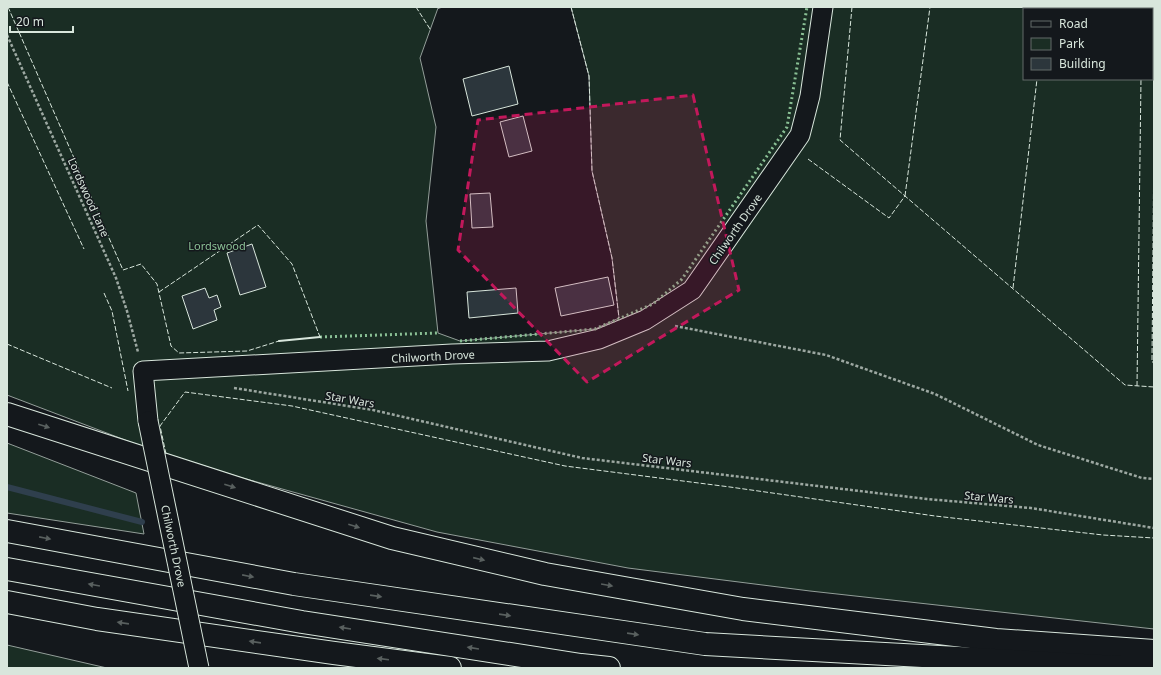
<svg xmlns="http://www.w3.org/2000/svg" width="1161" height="675" font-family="'Noto Sans',sans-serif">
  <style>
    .green { fill: #1a2d24; stroke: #939e99; fill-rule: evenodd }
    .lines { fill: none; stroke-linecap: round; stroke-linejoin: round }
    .stream { stroke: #2f3f4d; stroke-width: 6 }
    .building { fill: #2c363c; stroke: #d8e6dc }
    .minor-casing { stroke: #d8e6dc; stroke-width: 21 }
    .motorway-casing { stroke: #d8e6dc; stroke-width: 24 }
    .path { stroke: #9da8a2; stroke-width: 2.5; stroke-dasharray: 3 2; stroke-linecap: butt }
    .minor { stroke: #14181c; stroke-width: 19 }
    .motorway { stroke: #14181c; stroke-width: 22 }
    .minor-bridge-casing { stroke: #d8e6dc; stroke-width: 21; stroke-linecap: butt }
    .minor-bridge { stroke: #14181c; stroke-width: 19 }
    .hedge { stroke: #8ac095; stroke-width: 3; stroke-dasharray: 2 3; stroke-linecap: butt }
    .fence { stroke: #d8e6dc; stroke-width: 1; stroke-dasharray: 5 2; stroke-linecap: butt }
    .wall { stroke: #d8e6dc; stroke-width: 2 }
    .oneway { fill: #59605f }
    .marked { fill: #c2185b; fill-opacity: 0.2; stroke: #c2185b; stroke-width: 3; stroke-dasharray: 8 5; stroke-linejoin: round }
    .labels { text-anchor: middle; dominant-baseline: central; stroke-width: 3; stroke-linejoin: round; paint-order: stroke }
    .street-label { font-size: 11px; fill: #d8e6dc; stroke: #14181c }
    .park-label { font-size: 11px; fill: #8ac095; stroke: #14181c }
  </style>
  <rect width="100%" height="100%" fill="#14181c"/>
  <!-- green -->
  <g class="green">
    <path d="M7,7h437l-6,1 -18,50 16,69 -10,94 12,112 22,8 135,-12 24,-11 -7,-60 -20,-87 -3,-95 -18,-69h583v622l-344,-38 -182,-23 -191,-36 -198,-55 -106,-34 -126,-48zM1024,9h128v70h-128z"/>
    <path d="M7,443l129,50 8,41 -137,-21z"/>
    <path d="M7,645l100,23h-100z"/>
  </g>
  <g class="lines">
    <!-- stream -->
    <path class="stream" d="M7,487l135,35"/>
  </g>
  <!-- building -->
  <g class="building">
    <path d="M509,66l9,38 -46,12 -9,-37z"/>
    <path d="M523,116l9,35 -23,6 -9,-35z"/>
    <path d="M490,193l3,34 -21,1 -2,-34z"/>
    <path d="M252,244l14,43 -26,8 -13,-42z"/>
    <path d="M608,277l6,28 -53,11 -6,-28z"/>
    <path d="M205,288l4,10 8,-3 4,12 -7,3 3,10 -24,9 -11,-33z"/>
    <path d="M516,288l2,25 -49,5 -2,-26z"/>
  </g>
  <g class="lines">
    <defs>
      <path id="minor" d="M148,421l-5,-50 309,-17 96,-3 51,-12 46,-19 47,-30 108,-155 10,-39 13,-89"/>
      <g id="motorway">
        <path d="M7,414l385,124 153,36 198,35 253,31 158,11"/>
        <path d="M7,531l287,53 411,60 415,23h34"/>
        <path d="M7,569l295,53 279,43 28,3"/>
        <path d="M7,602l90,17 237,34 116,15"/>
      </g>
    </defs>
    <!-- minor casing -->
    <use href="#minor" class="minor-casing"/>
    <!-- motorway casing -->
    <use href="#motorway" class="motorway-casing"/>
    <!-- path -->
    <g class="path">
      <path d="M7,35l109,243 11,33 11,41"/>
      <path d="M675,326l151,29 109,39 103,51 104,33 12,1"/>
      <path d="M234,388l139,22 209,48 345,41 104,9 123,20"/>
    </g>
    <!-- minor -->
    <use href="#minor" class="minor"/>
    <!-- motorway -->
    <use href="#motorway" class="motorway"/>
    <defs>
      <path id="minor-bridge" d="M148,421l51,247"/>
    </defs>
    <!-- minor-bridge casing -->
    <use href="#minor-bridge" class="minor-bridge-casing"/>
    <!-- minor-bridge -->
    <use href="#minor-bridge" class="minor-bridge"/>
    <!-- hedge -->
    <g class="hedge">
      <path d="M320,337l118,-4"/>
      <path d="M460,341l135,-12 58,-25 29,-25 105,-152 20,-120"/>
    </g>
    <!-- fence -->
    <g class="fence">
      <path d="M8,7l115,263 18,-6 16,20 14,62 8,7 68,-2 32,-10"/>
      <path d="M416,7l14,22"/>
      <path d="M571,7l18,69 3,95 20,87 7,60"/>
      <path d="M852,7l-12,133 65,56"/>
      <path d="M438,8l6,-1"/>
      <path d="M1045,9v-2"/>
      <path d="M1143,9v-2"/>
      <path d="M7,82l77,167"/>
      <path d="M1154,131l-2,231h2"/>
      <path d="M808,159l81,59 16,-22 220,189 29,2"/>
      <path d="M905,196l25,-189"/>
      <path d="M1013,288l24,-209"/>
      <path d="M159,292l99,-67 34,39 28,73"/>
      <path d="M104,293l8,18 16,80"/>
      <path d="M7,344l105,44"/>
      <path d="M1137,386l4,-307"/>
      <path d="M166,454l-6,-28 25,-34 107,14 273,60 165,21 205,29 168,19 51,3"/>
    </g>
    <!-- wall -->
    <path class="wall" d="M279,341l41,-4"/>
  </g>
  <!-- one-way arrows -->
  <defs><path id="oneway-solid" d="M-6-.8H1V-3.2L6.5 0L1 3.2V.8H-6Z"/></defs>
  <g class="oneway">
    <use href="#oneway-solid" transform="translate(44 426) rotate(18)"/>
    <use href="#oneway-solid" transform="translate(230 486) rotate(18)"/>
    <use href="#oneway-solid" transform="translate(354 526) rotate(18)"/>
    <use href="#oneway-solid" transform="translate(45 538) rotate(11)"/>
    <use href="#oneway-solid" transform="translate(479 559) rotate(13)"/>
    <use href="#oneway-solid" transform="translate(248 576) rotate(11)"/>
    <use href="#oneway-solid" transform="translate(94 585) rotate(-170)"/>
    <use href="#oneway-solid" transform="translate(607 585) rotate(10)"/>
    <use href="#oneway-solid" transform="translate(376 596) rotate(8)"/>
    <use href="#oneway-solid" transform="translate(505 615) rotate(8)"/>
    <use href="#oneway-solid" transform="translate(123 623) rotate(-172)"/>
    <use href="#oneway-solid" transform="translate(345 628) rotate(-171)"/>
    <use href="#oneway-solid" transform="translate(633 634) rotate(8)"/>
    <use href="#oneway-solid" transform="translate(255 642) rotate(-172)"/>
    <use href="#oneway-solid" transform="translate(473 648) rotate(-171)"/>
    <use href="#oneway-solid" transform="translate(383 659) rotate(-173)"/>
  </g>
  <!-- marked area -->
  <path class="marked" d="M693,95l46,195 -152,92 -129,-132 20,-130z"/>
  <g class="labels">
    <!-- street labels -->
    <g class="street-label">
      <text transform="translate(89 197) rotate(66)">Lordswood Lane</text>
      <text transform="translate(735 229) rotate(-55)">Chilworth Drove</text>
      <text transform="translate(433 356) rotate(-3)">Chilworth Drove</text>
      <text transform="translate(350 399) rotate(10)">Star Wars</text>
      <text transform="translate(667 460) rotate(7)">Star Wars</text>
      <text transform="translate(989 497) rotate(5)">Star Wars</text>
      <text transform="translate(174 546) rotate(78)">Chilworth Drove</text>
    </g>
    <!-- park labels -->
    <g class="park-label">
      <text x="217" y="245">Lordswood</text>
    </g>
  </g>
  <!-- border -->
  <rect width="1161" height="675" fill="none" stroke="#d8e6dc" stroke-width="16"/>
  <!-- legend -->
  <rect x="1023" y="8" width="130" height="72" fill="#14181c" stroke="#626a69"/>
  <rect x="1031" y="21" width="20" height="6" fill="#14181c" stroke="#626a69"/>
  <text x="1059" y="28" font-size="12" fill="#d8e6dc">Road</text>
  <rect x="1031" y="38" width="20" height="12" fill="#1a2d24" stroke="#626a69"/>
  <text x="1059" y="48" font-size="12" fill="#d8e6dc">Park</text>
  <rect x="1031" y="58" width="20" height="12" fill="#2c363c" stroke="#626a69"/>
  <text x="1059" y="68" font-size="12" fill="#d8e6dc">Building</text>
  <!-- scale -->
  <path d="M10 26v6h63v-6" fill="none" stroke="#d8e6dc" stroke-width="2"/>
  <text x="16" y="26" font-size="12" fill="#d8e6dc" stroke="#14181c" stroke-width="3" paint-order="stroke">20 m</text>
</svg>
